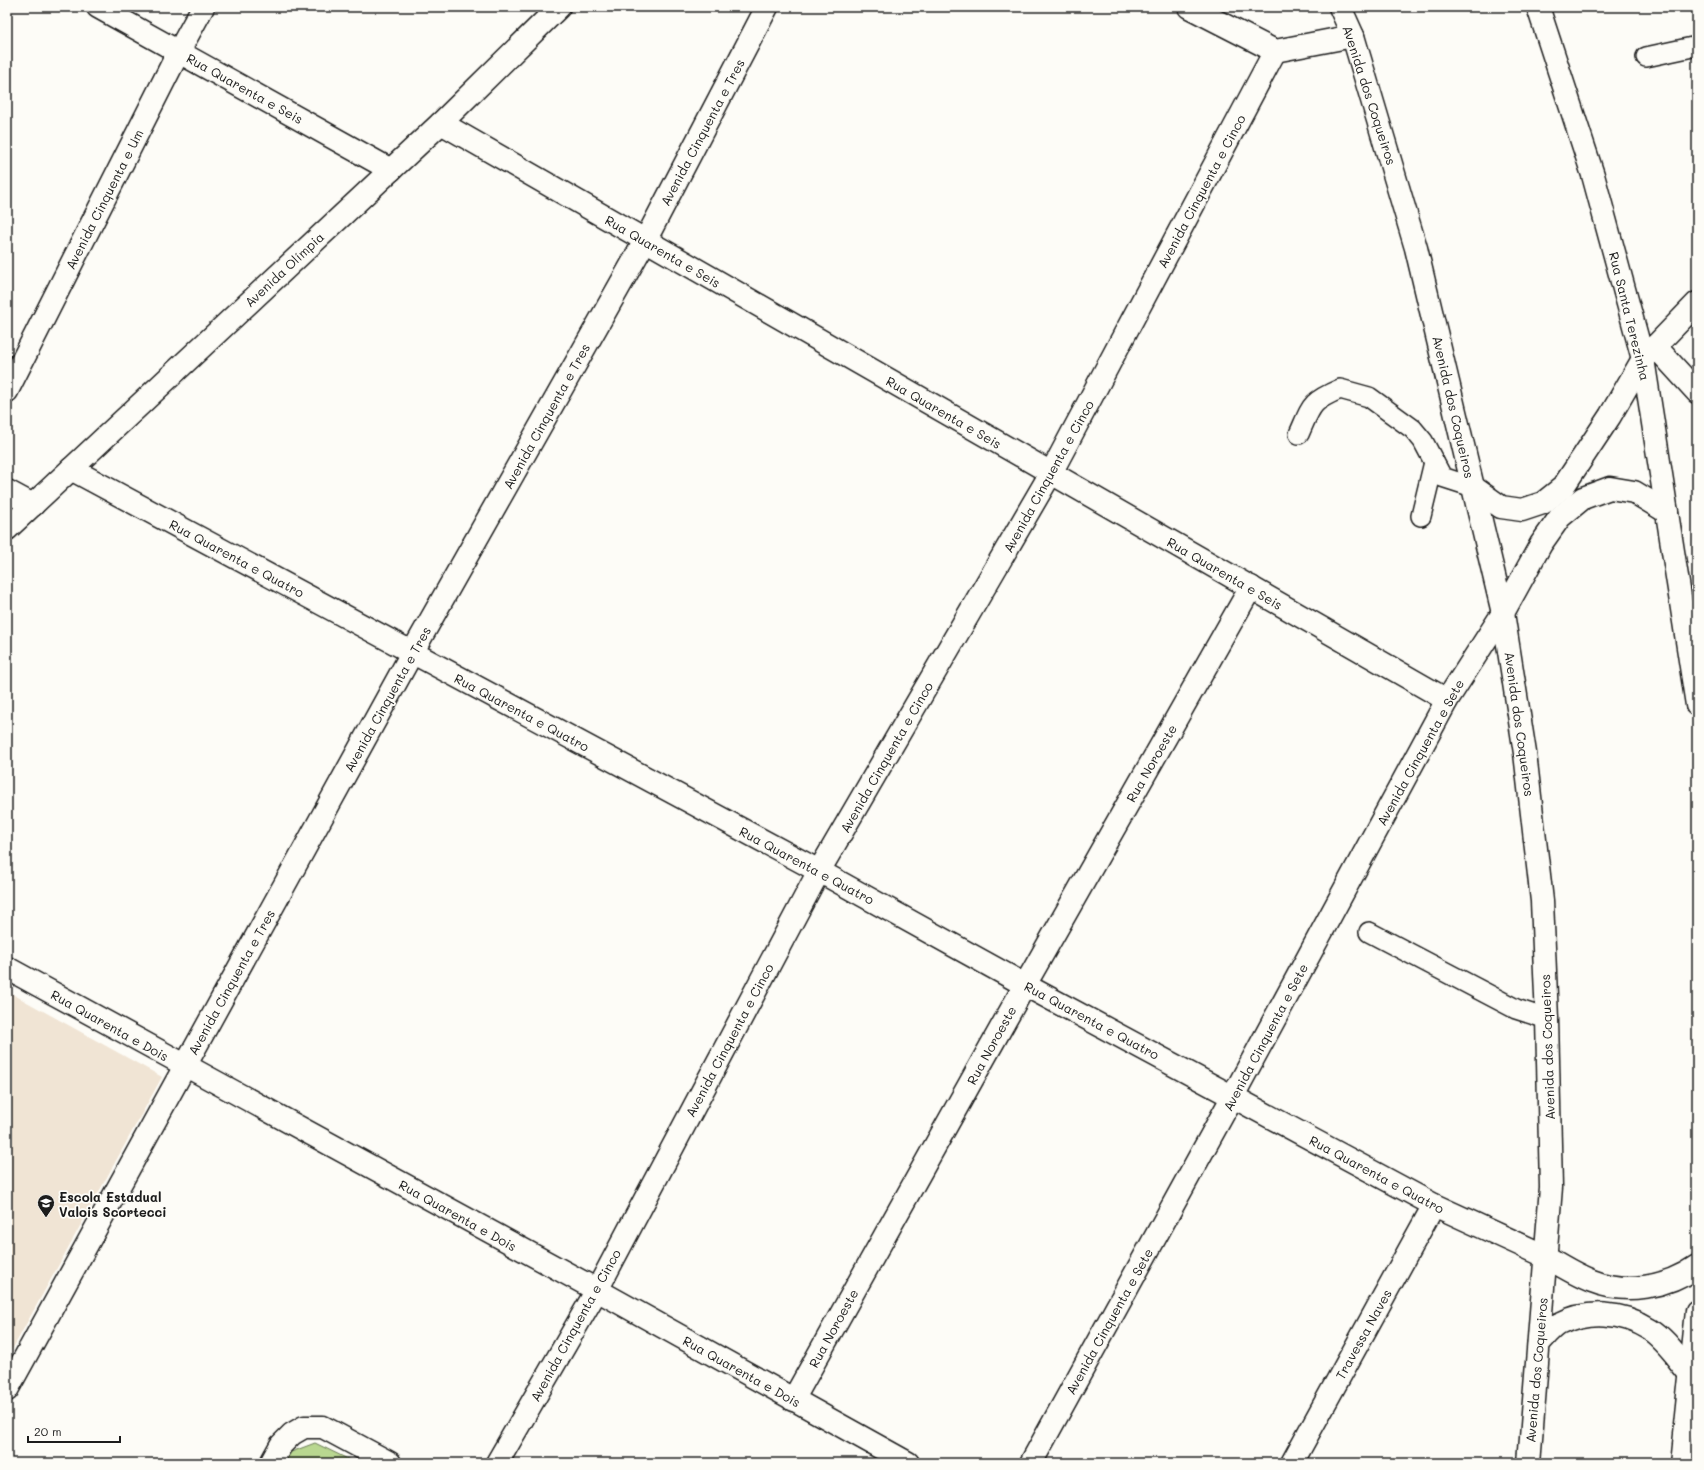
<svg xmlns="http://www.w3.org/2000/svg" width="1704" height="1470" font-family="Mali,sans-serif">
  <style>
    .built { fill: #f0e4d4 }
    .green { fill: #b9d790; stroke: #6a7a56 }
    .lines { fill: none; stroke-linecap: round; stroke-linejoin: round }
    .lane-casing { stroke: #1c1c1c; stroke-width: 22 }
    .street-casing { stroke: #1c1c1c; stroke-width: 25 }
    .secondary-casing { stroke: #1c1c1c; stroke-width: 25 }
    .lane { stroke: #fdfcf7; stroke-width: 19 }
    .street { stroke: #fdfcf7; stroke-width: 22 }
    .secondary { stroke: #fdfcf7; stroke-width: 22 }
    .labels { text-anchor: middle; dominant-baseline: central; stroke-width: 3.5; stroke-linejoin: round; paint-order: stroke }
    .street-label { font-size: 13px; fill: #1c1c1c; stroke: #fdfcf7 }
    .poi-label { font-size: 13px; font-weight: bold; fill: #1c1c1c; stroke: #fdfcf7; text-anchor: start }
  </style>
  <rect width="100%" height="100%" fill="#fdfcf7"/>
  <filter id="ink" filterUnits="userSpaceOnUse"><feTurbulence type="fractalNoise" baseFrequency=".025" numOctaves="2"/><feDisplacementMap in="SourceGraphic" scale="8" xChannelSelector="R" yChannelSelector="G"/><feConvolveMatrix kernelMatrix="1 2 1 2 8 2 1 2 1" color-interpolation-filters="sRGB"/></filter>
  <g filter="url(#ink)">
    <!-- built -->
    <path class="built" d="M7,991l155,86 -155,282z"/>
    <!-- green -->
    <path class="green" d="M315,1443l41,20h-75l5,-9z"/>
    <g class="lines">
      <defs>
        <g id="lane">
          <path d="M1646,57l51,-11"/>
          <path d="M1299,434c13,-29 11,-32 41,-45l29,8 44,32 10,12 19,36 31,10"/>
          <path d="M1421,516l13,-54"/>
          <path d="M1369,932l147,77 31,10"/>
        </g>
        <g id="street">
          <path d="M98,7l293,163"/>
          <path d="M1189,7l86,44 78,-15"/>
          <path d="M441,123l1006,577"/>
          <path d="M1655,346l42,46"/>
          <path d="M1643,359l54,-56"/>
          <path d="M7,391l172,-340 24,-44"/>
          <path d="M71,469l748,402 206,114 409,220 111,51"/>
          <path d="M7,491l26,14"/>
          <path d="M7,968l590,322 311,173"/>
          <path d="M7,1390l405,-737 233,-412 122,-234"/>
          <path d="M793,1400l232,-415 226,-398"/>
          <path d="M271,1463l10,-18 11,-11 12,-7h19l67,36"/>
          <path d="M497,1463l100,-173 222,-419 232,-398 224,-422"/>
          <path d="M1031,1463l202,-367 214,-396 56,-87"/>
          <path d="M1292,1463l142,-258"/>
        </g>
        <g id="secondary">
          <path d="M1340,7l13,29 63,212 87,365 22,140 17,148 5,118 4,168 -22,276"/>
          <path d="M1538,7l55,168 50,184 54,346"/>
          <path d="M1473,487l28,20 21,3 21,-7 20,-16 47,-71 33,-57"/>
          <path d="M7,529l434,-406 118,-116"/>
          <path d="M1503,613l38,-69 19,-27 23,-19 27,-10 24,4 33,20"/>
          <path d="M1545,1256c15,9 31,19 47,25 35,14 75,6 105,-15"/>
          <path d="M1539,1343c6,-6 13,-15 20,-19 29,-15 64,-12 91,5 16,10 28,29 40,43"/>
          <path d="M1681,1463l16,-152"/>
        </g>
      </defs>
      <!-- lane casing -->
      <use href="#lane" class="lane-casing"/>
      <!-- street casing -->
      <use href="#street" class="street-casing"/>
      <!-- secondary casing -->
      <use href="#secondary" class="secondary-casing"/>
      <!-- lane -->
      <use href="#lane" class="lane"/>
      <!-- street -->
      <use href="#street" class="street"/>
      <!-- secondary -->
      <use href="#secondary" class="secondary"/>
    </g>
  </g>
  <!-- icons -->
  <defs>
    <symbol id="school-pin" viewBox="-11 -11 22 30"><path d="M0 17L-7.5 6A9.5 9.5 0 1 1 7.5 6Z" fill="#1c1c1c" stroke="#fdfcf7"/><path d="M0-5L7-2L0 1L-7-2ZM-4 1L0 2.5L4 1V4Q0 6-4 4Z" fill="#fff"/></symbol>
  </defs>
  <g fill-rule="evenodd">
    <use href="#school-pin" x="36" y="1193" width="20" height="27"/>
  </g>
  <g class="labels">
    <!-- street labels -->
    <g class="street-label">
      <text transform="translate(245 88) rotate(29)">Rua Quarenta e Seis</text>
      <text transform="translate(1370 95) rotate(72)">Avenida dos Coqueiros</text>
      <text transform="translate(702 132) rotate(-62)">Avenida Cinquenta e Tres</text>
      <text transform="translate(1201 191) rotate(-62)">Avenida Cinquenta e Cinco</text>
      <text transform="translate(104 199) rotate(-63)">Avenida Cinquenta e Um</text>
      <text transform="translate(663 251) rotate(30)">Rua Quarenta e Seis</text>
      <text transform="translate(284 269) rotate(-43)">Avenida Olímpia</text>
      <text transform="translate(1630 316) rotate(76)">Rua Santa Terezinha</text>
      <text transform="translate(1454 407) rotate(77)">Avenida dos Coqueiros</text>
      <text transform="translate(944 412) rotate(30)">Rua Quarenta e Seis</text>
      <text transform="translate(546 416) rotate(-61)">Avenida Cinquenta e Tres</text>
      <text transform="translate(1048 476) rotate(-61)">Avenida Cinquenta e Cinco</text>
      <text transform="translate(237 558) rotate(28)">Rua Quarenta e Quatro</text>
      <text transform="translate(1225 573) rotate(30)">Rua Quarenta e Seis</text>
      <text transform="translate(387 699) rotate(-61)">Avenida Cinquenta e Tres</text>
      <text transform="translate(522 712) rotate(28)">Rua Quarenta e Quatro</text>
      <text transform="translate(1520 724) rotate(82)">Avenida dos Coqueiros</text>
      <text transform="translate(1420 752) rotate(-61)">Avenida Cinquenta e Sete</text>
      <text transform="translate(886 757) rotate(-60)">Avenida Cinquenta e Cinco</text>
      <text transform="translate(1151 763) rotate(-60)">Rua Noroeste</text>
      <text transform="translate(807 865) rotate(28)">Rua Quarenta e Quatro</text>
      <text transform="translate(231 982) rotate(-61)">Avenida Cinquenta e Tres</text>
      <text transform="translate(1092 1020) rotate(28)">Rua Quarenta e Quatro</text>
      <text transform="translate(110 1025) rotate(29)">Rua Quarenta e Dois</text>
      <text transform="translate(1265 1037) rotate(-62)">Avenida Cinquenta e Sete</text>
      <text transform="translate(729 1040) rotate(-62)">Avenida Cinquenta e Cinco</text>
      <text transform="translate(991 1045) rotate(-61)">Rua Noroeste</text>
      <text transform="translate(1547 1047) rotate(-92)">Avenida dos Coqueiros</text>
      <text transform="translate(1377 1174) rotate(28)">Rua Quarenta e Quatro</text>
      <text transform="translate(458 1215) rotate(29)">Rua Quarenta e Dois</text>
      <text transform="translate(1109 1321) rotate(-61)">Avenida Cinquenta e Sete</text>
      <text transform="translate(575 1325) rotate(-61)">Avenida Cinquenta e Cinco</text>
      <text transform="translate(833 1328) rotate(-61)">Rua Noroeste</text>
      <text transform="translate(1363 1334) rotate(-61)">Travessa Naves</text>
      <text transform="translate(1536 1370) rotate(-85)">Avenida dos Coqueiros</text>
      <text transform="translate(742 1371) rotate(29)">Rua Quarenta e Dois</text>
    </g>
    <!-- poi labels -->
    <g class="poi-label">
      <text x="59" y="1196">Escola Estadual<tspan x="59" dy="15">Valois Scortecci</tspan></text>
    </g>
  </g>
  <!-- margin -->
  <rect width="1704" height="1470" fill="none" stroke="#fdfcf7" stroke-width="24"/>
  <rect x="12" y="12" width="1680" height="1446" fill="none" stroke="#1c1c1c" stroke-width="1.5" filter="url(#ink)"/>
  <!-- scale -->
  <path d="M28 1436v6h92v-6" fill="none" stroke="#1c1c1c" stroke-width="2"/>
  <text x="34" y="1436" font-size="12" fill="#1c1c1c" stroke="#fdfcf7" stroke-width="3" paint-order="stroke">20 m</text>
</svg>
